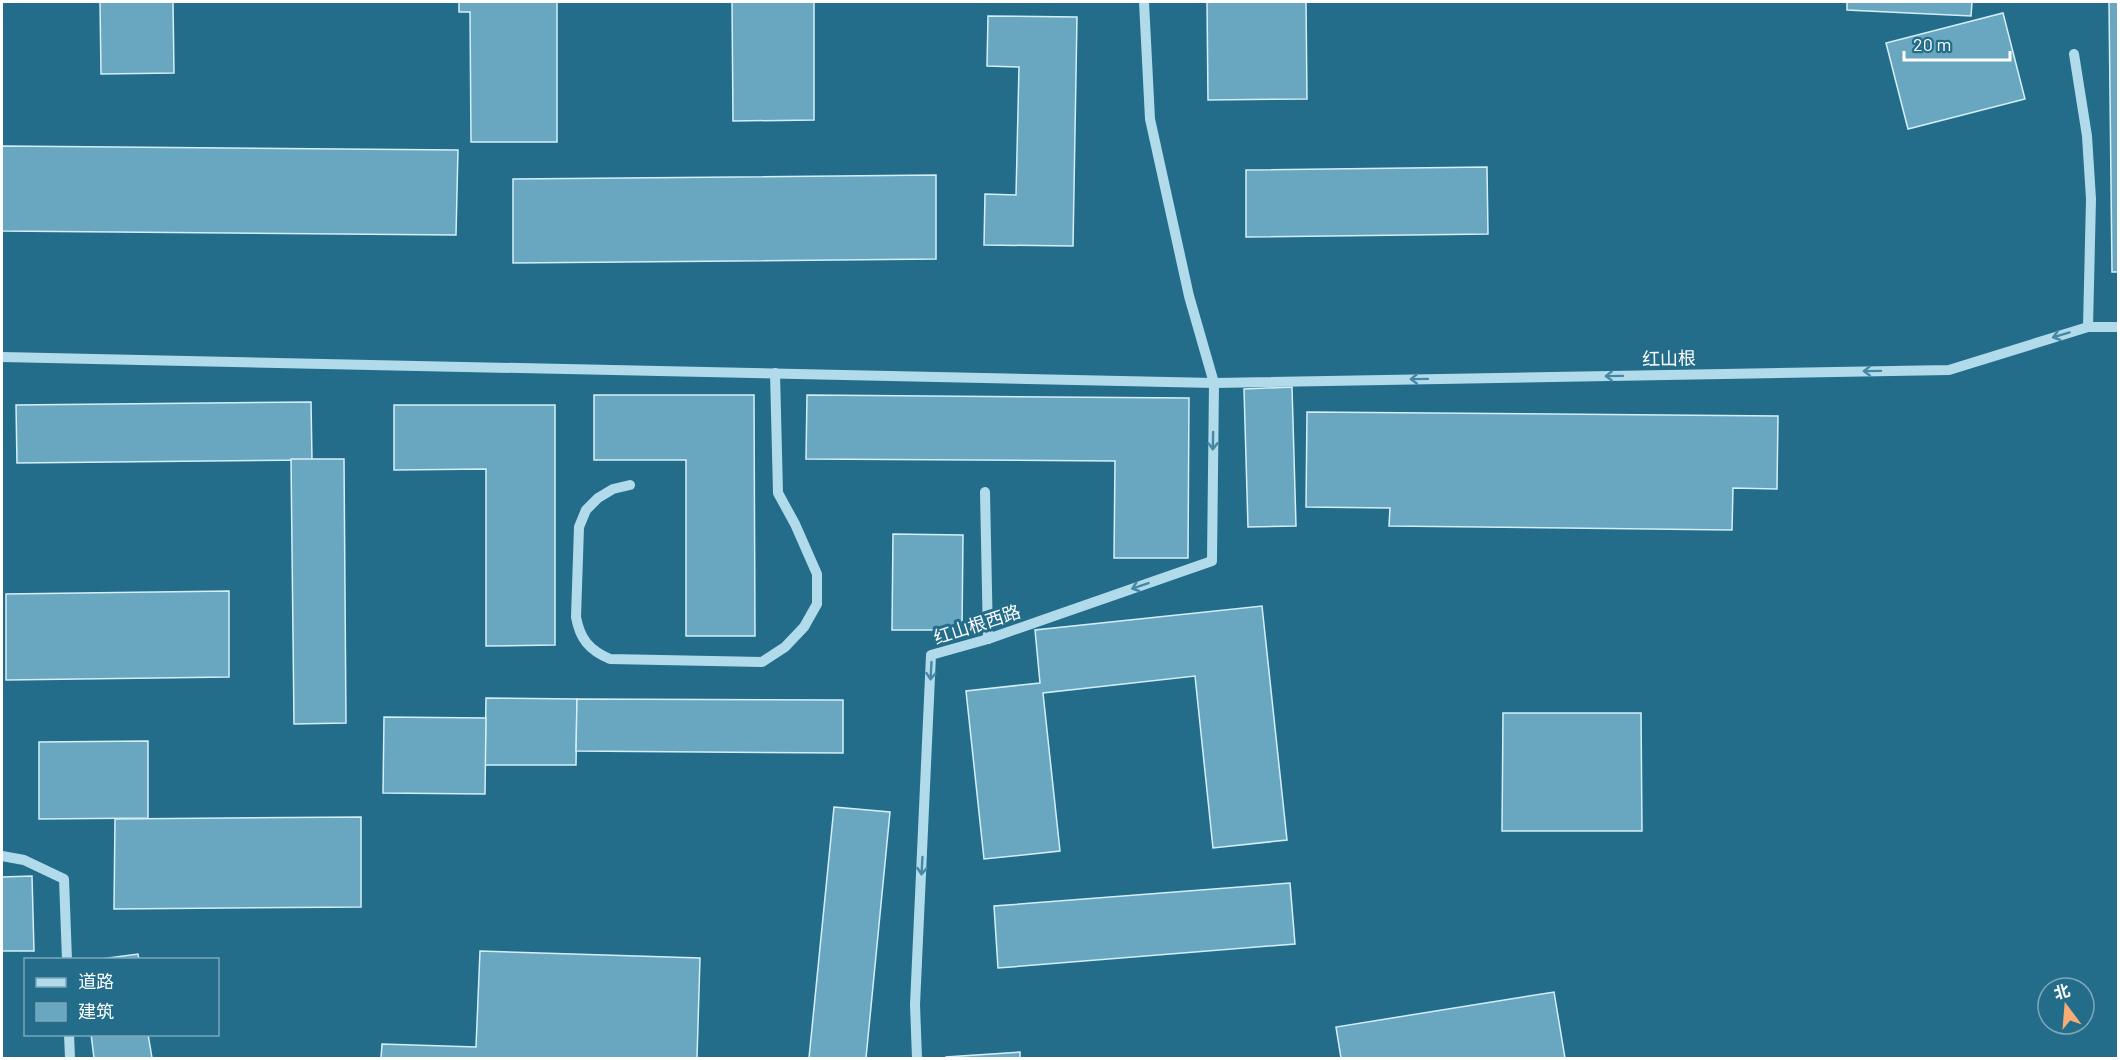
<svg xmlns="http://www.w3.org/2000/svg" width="2120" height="1060" font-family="Barlow,'Noto Sans SC',sans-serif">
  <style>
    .building { fill: #68a7bf; stroke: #d5eff8; stroke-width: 1.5 }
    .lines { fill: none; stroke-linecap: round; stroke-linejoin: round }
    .minor { stroke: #b1dbeb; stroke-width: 10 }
    .oneway { stroke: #4688a3 }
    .labels { text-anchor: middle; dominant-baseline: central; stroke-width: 6; stroke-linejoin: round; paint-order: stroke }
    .street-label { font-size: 18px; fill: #fff; stroke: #236d8b }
  </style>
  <rect width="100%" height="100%" fill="#236d8b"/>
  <!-- building -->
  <g class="building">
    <path d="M100,2h73l1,71 -73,1z"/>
    <path d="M459,2h98v140h-86l-1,-130h-11z"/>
    <path d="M732,2h82v118l-81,1z"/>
    <path d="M1207,2h99l1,97 -99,1z"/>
    <path d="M1847,2h125l-1,14 -124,-6z"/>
    <path d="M2109,2h9v270h-6z"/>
    <path d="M2003,13l22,86 -117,30 -22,-86z"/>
    <path d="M988,16l89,1 -4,229 -89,-1 1,-51 31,1 3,-128 -32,-1z"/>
    <path d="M2,146l456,4 -2,85 -454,-4z"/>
    <path d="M1487,167l1,67 -242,3v-67z"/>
    <path d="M936,175v84l-423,4v-84z"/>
    <path d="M1292,387l4,139 -48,1 -4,-138z"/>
    <path d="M594,395h160l1,241h-69v-176h-92z"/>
    <path d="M807,395l382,3 -1,160h-74l1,-97 -309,-2z"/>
    <path d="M311,402l1,58 -295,3 -1,-58z"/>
    <path d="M394,405h161v240l-69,1v-177l-92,1z"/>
    <path d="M1307,412l471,4 -1,73 -44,-1 -1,42 -343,-4 1,-18 -84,-1z"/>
    <path d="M291,459h53l2,264 -52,1z"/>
    <path d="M893,534l70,1 -1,95h-70z"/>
    <path d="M229,591v86l-223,3v-86z"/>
    <path d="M1262,606l25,234 -74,8 -18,-172 -152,17 17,158 -76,8 -18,-168 74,-8 -5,-53z"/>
    <path d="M486,698l91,1 -1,66h-91z"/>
    <path d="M577,699l266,1v53l-267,-2z"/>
    <path d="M1503,713h138l1,118h-140z"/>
    <path d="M384,717l102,1 -1,76 -102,-1z"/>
    <path d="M148,741v77l-109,1v-77z"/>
    <path d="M834,807l56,5 -24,246h-57z"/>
    <path d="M361,817v90l-247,2 1,-90z"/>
    <path d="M32,876l2,75h-32v-74z"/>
    <path d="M1290,883l5,61 -297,24 -4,-62z"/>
    <path d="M480,951l220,7 -3,100h-316l1,-14 94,3z"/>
    <path d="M138,954l1,6h-46z"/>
    <path d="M1554,992l11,66h-224l-5,-31z"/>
    <path d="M91,1034h57l4,24h-58z"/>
    <path d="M1020,1052v6h-74v-1z"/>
  </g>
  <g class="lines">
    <!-- minor -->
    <g class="minor">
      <path d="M2074,54l13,82 4,63 -3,128"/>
      <path d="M2,357l1212,26 735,-13 139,-43h30"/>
      <path d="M630,485l-17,4 -15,9 -12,12 -7,17 -3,90c4,22 13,33 34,42l152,3 23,-15 19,-20 13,-23v-30l-22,-50 -17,-31 -3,-120"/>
      <path d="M985,492l3,147"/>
      <path d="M2,856l22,4 40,19 3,81"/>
      <path d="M69,1034l1,24"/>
      <path d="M917,1058l-2,-53 16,-350 57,-16 224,-78 2,-178 -25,-87 -39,-177 -6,-117"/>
    </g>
  </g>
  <!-- one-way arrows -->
  <defs><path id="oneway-shaft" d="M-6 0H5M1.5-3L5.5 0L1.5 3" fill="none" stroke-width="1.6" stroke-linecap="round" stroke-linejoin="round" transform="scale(1.5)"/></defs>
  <g class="oneway">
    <use href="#oneway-shaft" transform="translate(2061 335) rotate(163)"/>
    <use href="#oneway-shaft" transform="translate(1872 371) rotate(179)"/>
    <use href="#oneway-shaft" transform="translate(1614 376) rotate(179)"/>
    <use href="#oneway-shaft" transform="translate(1419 379) rotate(179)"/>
    <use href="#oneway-shaft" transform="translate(1213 441) rotate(91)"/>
    <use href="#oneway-shaft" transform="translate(1140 586) rotate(161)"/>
    <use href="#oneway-shaft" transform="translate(931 671) rotate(93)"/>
    <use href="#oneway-shaft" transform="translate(922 866) rotate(93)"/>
  </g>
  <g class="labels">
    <!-- street labels -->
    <g class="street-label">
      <text transform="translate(1669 358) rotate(-1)">红山根</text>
      <text transform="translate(977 624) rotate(-18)">红山根西路</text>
    </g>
  </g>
  <!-- border -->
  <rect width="2120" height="1060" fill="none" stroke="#ffffff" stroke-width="6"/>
  <!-- legend -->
  <rect x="24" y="958" width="195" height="78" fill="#236d8b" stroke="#7ba7b9" stroke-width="1.5"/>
  <rect x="36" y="978" width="30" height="9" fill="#b1dbeb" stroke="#7ba7b9" stroke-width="1.5"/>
  <text x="78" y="988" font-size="18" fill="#ffffff">道路</text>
  <rect x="36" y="1003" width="30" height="18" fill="#68a7bf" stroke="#7ba7b9" stroke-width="1.5"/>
  <text x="78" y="1018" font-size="18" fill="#ffffff">建筑</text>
  <!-- north arrow -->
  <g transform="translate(2066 1006) rotate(344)"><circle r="28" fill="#236d8b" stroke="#7ba7b9" stroke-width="1.5"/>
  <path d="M0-4.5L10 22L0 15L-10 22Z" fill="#f6ac74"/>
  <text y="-9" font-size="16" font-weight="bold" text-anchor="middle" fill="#ffffff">北</text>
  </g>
  <!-- scale -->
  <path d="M1904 51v9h106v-9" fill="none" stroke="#ffffff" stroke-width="3"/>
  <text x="1913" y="51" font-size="18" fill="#ffffff" stroke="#236d8b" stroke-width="4.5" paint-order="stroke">20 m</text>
</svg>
